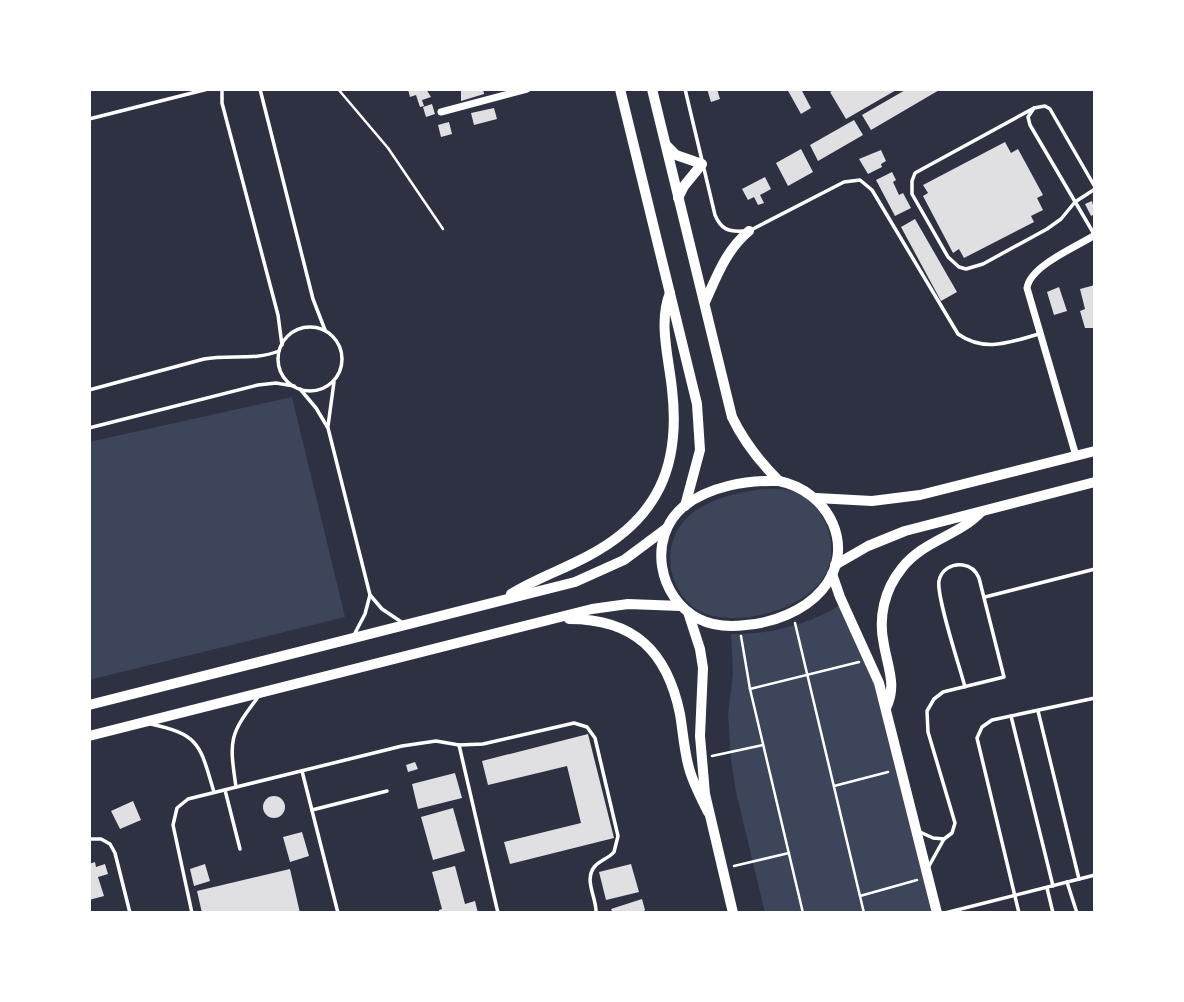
<svg xmlns="http://www.w3.org/2000/svg" width="1184" height="1002" font-family="'Fira Sans Condensed',sans-serif">
  <style>
    .green { fill: #3c4559 }
    .building { fill: #e0e0e3 }
    .lines { fill: none; stroke-linecap: round; stroke-linejoin: round }
    .path { stroke: #fff; stroke-width: 2.5 }
    .service { stroke: #fff; stroke-width: 3.5 }
    .minor { stroke: #fff; stroke-width: 7 }
    .primary { stroke: #fff; stroke-width: 10 }
    .trunk { stroke: #fff; stroke-width: 10 }
  </style>
  <rect width="100%" height="100%" fill="#2d3142"/>
  <!-- green -->
  <g class="green">
    <path d="M292,397l53,220 -256,63v-238z"/>
    <path d="M762,489c13,0 26,-1 37,4 28,15 42,57 25,84 -17,27 -60,41 -90,41 -11,0 -28,-2 -37,-8 -27,-19 -36,-58 -16,-85 16,-24 54,-32 81,-36z"/>
    <path d="M842,604l31,65 60,244h-168l-29,-121 -5,-32 -3,-46 5,-40 -2,-40c39,1 79,-10 111,-30z"/>
  </g>
  <!-- building -->
  <g class="building">
    <path d="M408,89h18l5,8 -9,3 2,6 -4,1 -4,-12 -6,2z"/>
    <path d="M461,89h22l1,5 -23,7z"/>
    <path d="M707,89h10l3,10 -9,3z"/>
    <path d="M787,89h14l10,19 -10,6z"/>
    <path d="M835,89h63l-52,30 -16,-27z"/>
    <path d="M907,89h34l-70,41 -9,-15z"/>
    <path d="M432,104l3,10 -9,3 -3,-10z"/>
    <path d="M494,108l3,11 -23,6 -3,-12z"/>
    <path d="M854,120l9,15 -45,26 -8,-16z"/>
    <path d="M449,122l3,12 -11,3 -3,-12z"/>
    <path d="M1005,142l6,11 7,-4 25,46 -6,3 6,12 -12,6 3,6 -70,36 -5,-9 -6,4 -30,-57 5,-3 -5,-8z"/>
    <path d="M801,149l12,23 -25,14 -12,-23z"/>
    <path d="M881,150l5,11 -5,3 1,3 -14,7 -9,-15z"/>
    <path d="M892,172l4,8 -3,2 6,13 4,-2 8,15 -16,8 -19,-36z"/>
    <path d="M765,177l6,12 -11,6 4,8 -6,2 -4,-8 -6,3 -6,-11z"/>
    <path d="M1092,201l3,13 -4,2 -6,-12z"/>
    <path d="M915,219l42,73 -16,9 -40,-74z"/>
    <path d="M1095,285v43h-10l-5,-17 5,-2 -5,-20z"/>
    <path d="M1059,287l8,24 -13,4 -7,-23z"/>
    <path d="M588,734l26,104 -104,26 -6,-22 77,-19 -14,-57 -79,19 -6,-24z"/>
    <path d="M415,762l3,7 -10,3 -2,-7z"/>
    <path d="M455,773l7,25 -44,11 -6,-25z"/>
    <circle cx="274" cy="807" r="11"/>
    <path d="M133,801l8,19 -21,9 -9,-18z"/>
    <path d="M453,808l12,43 -32,9 -12,-43z"/>
    <path d="M302,832l7,24 -19,6 -7,-25z"/>
    <path d="M95,862l1,5 9,-3 3,10 -10,3 6,19 -15,4v-36z"/>
    <path d="M205,864l5,17 -16,5 -4,-17z"/>
    <path d="M631,864l8,28 -33,8 -7,-28z"/>
    <path d="M455,866l10,38 10,-3 3,12h-39v-3l3,-1 -10,-37z"/>
    <path d="M290,869l10,44h-98l-5,-22z"/>
    <path d="M642,899l3,11 -3,3h-29l-2,-4z"/>
  </g>
  <g class="lines">
    <!-- path -->
    <g class="path">
      <path d="M338,89l50,59 55,81"/>
      <path d="M795,623l69,290"/>
      <path d="M741,636l9,53 53,224"/>
      <path d="M750,689l109,-27"/>
      <path d="M712,756l51,-11"/>
      <path d="M834,786l54,-14"/>
      <path d="M734,866l55,-13"/>
      <path d="M860,896l57,-16"/>
    </g>
    <!-- service -->
    <g class="service">
      <path d="M222,89v14l56,212 4,30"/>
      <path d="M260,89l53,210 12,31"/>
      <path d="M685,89l30,126c6,14 13,17 28,16"/>
      <path d="M1034,108l-119,65 -3,8v13l36,63 11,10 7,2 17,-5 64,-35 14,-10 14,-17 20,-13"/>
      <path d="M89,119l119,-30"/>
      <path d="M751,230l93,-48 16,-2 12,10 86,144c27,19 52,8 81,0"/>
      <path d="M1094,234l-64,-109 -2,-8 6,-9 11,-2 5,3 45,78"/>
      <circle cx="310" cy="359" r="32"/>
      <path d="M300,389l16,19 12,20 42,167 12,14 21,14"/>
      <path d="M89,390l115,-31c25,-5 50,2 75,-8"/>
      <path d="M328,426l6,-44"/>
      <path d="M89,428l169,-43 18,-2 18,3"/>
      <path d="M985,597l110,-28"/>
      <path d="M354,635l11,-21 5,-19"/>
      <path d="M1038,711l41,168"/>
      <path d="M1011,716l42,170"/>
      <path d="M151,724c50,11 49,22 63,68"/>
      <path d="M459,745l39,168"/>
      <path d="M302,771l36,142"/>
      <path d="M236,787c-7,-48 -7,-52 23,-91"/>
      <path d="M225,790l15,59"/>
      <path d="M312,810l75,-19"/>
      <path d="M920,832l13,6 11,1"/>
      <path d="M89,839h12l9,5 5,9 15,60"/>
      <path d="M929,866l15,-27 8,-6 3,-10 -27,-91 -1,-21 7,-12 9,-7 61,-15 -25,-99c-3,-7 -8,-12 -16,-13 -11,-2 -22,5 -24,16 -3,15 21,87 26,106"/>
      <path d="M1067,882l10,31"/>
      <path d="M1047,888l6,25"/>
      <path d="M192,913l-19,-88 4,-17 11,-9 214,-53 34,-5 23,4 24,-1 91,-21 13,4 8,11 23,98 -4,16c-5,6 -13,8 -19,14 -12,14 2,32 1,47"/>
      <path d="M945,913l150,-38"/>
      <path d="M1019,913l-42,-175 5,-11 10,-7 103,-22"/>
    </g>
    <!-- minor -->
    <g class="minor">
      <path d="M441,112l86,-23"/>
      <path d="M1076,456l-49,-168c3,-22 49,-41 68,-53"/>
    </g>
    <!-- primary -->
    <g class="primary">
      <path d="M620,89l77,315 3,46 -15,56"/>
      <path d="M652,89l80,328c12,25 27,44 47,64"/>
      <path d="M666,145l10,10 26,9 -18,22 -6,12"/>
      <path d="M705,302c12,-26 21,-52 44,-71"/>
      <path d="M832,574l8,23 39,86 58,230"/>
      <path d="M688,612l12,37 3,19 -3,68 5,58 28,119"/>
    </g>
    <!-- trunk -->
    <g class="trunk">
      <path d="M779,481c50,10 79,67 43,109 -18,21 -49,33 -76,35 -15,2 -33,1 -47,-6 -41,-21 -52,-81 -16,-112 26,-21 64,-27 96,-26z"/>
      <path d="M816,498l56,3 48,-6 175,-44"/>
      <path d="M835,565l33,-19 37,-15 190,-49"/>
      <path d="M511,594c24,-15 51,-24 77,-38 70,-37 93,-90 84,-167 -3,-30 -14,-67 -2,-96"/>
      <path d="M569,619c65,0 98,32 111,95 3,18 4,36 9,54 4,15 12,30 19,44"/>
      <path d="M89,705l486,-123 49,-22 43,-32"/>
      <path d="M886,708c11,-22 2,-40 -2,-63 -6,-27 0,-55 18,-77 21,-27 56,-32 79,-56"/>
      <path d="M89,736l503,-127 36,-5 53,2"/>
    </g>
  </g>
  <!-- border -->
  <rect width="1184" height="1002" fill="none" stroke="#ffffff" stroke-width="182"/>
</svg>
